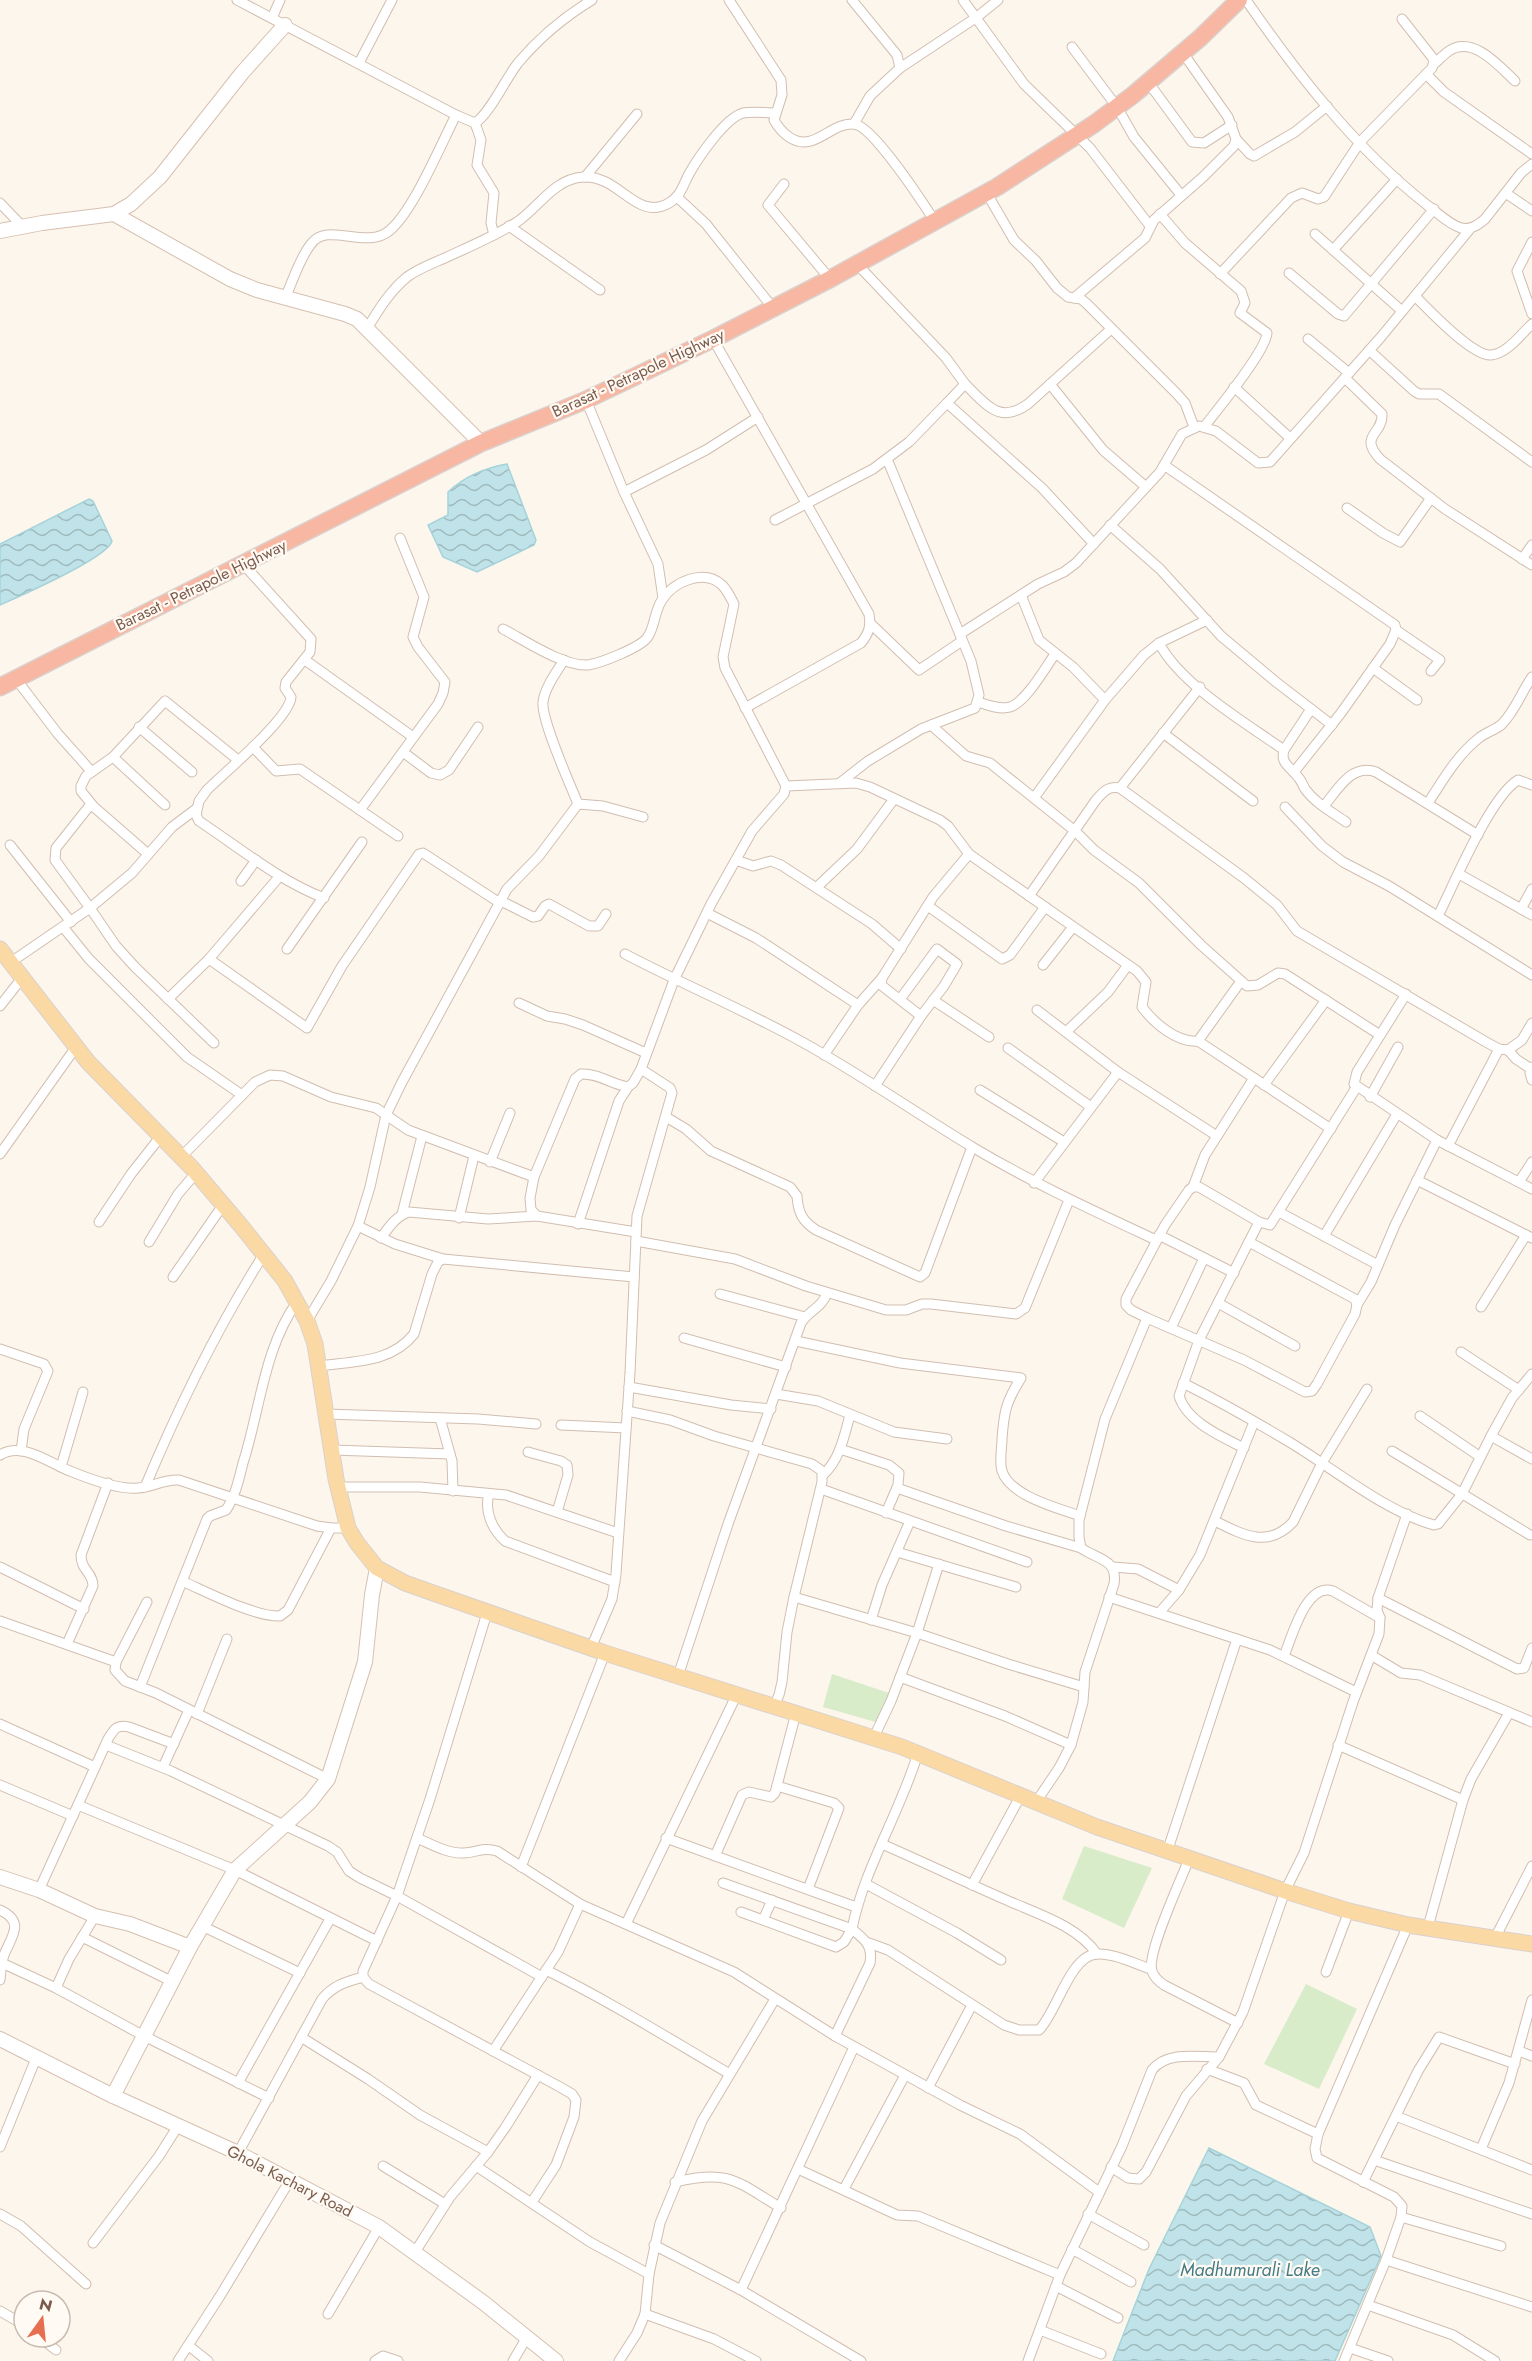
<svg xmlns="http://www.w3.org/2000/svg" width="1532" height="2361" font-family="Jost,sans-serif">
  <style>
    .pitch { fill: #d8ecc9 }
    .water { fill: url(#water-waves); stroke: #a5d3da; stroke-width: 1.5 }
    .lines { fill: none; stroke-linecap: round; stroke-linejoin: round }
    .street-casing { stroke: #d1beb0; stroke-width: 11 }
    .secondary-casing { stroke: #d6c0b0; stroke-width: 16 }
    .primary-casing { stroke: #dad1cd; stroke-width: 17 }
    .highway-casing { stroke: #dad1cd; stroke-width: 19 }
    .street { stroke: #fff; stroke-width: 9 }
    .secondary { stroke: #fff; stroke-width: 14 }
    .primary { stroke: #fbd9a5; stroke-width: 15 }
    .highway { stroke: #f7b7a3; stroke-width: 16 }
    .labels { text-anchor: middle; dominant-baseline: central; stroke-width: 4.5; stroke-linejoin: round; paint-order: stroke }
    .street-label { font-size: 16px; fill: #7a5c4d; stroke: #fffaf3 }
    .water-label { font-size: 18px; font-style: italic; fill: #437c86; stroke: #fffaf3 }
  </style>
  <defs>
    <pattern id="water-waves" width="16" height="10" patternUnits="userSpaceOnUse" patternTransform="scale(1.5)"><rect width="16" height="10" fill="#bfe3e8"/><path d="M0 5q4-4 8 0t8 0" fill="none" stroke="#a0bbbe"/></pattern>
  </defs>
  <rect width="100%" height="100%" fill="#fdf6ec"/>
  <!-- pitch -->
  <g class="pitch">
    <path d="M832,1674l57,19 -10,30 -56,-16z"/>
    <path d="M1084,1846l68,22 -28,60 -62,-29z"/>
    <path d="M1306,1984l51,25 -38,80 -55,-25z"/>
  </g>
  <!-- water -->
  <g class="water">
    <path d="M507,464l29,76 -2,5 -57,27 -34,-15 -15,-32 20,-10v-23c17,-16 36,-24 59,-28z"/>
    <path d="M89,499l4,2 19,40c-4,17 -92,55 -112,64v-61z"/>
    <path d="M1209,2148l161,79 11,29 -46,105h-222l36,-92z"/>
  </g>
  <g class="lines">
    <defs>
      <g id="street">
        <path d="M237,0l219,115 19,8c14,-8 31,-45 43,-60 21,-25 46,-46 74,-63"/>
        <path d="M729,0l52,80 1,15 -8,25c4,7 9,13 15,17 25,17 41,-15 65,-13 18,1 69,79 80,96"/>
        <path d="M852,0l45,55 3,13 -30,28 -16,28"/>
        <path d="M963,0l61,84 66,64 60,78"/>
        <path d="M1246,0c52,75 109,148 181,205 10,7 21,19 34,23 10,2 17,-3 24,-9l36,-46 11,-9"/>
        <path d="M272,18l8,-18"/>
        <path d="M1072,47l45,60 17,30 47,58"/>
        <path d="M359,63l33,-63"/>
        <path d="M1434,64c5,-4 9,-9 15,-13 24,-16 50,15 66,30"/>
        <path d="M900,68l77,-51 21,-17"/>
        <path d="M1426,74l18,18 88,62"/>
        <path d="M1148,82l44,60 12,1 28,-18"/>
        <path d="M475,123l6,17 -4,25 17,28 -3,30 3,12"/>
        <path d="M1236,139l14,15 4,2 41,-24 32,-26"/>
        <path d="M585,177l52,-63"/>
        <path d="M784,184l-16,21 62,74"/>
        <path d="M986,192l28,48 22,21 21,27 11,9 13,2 5,4 91,91 8,9 9,24"/>
        <path d="M1507,194l25,17"/>
        <path d="M677,197l29,27 67,84"/>
        <path d="M0,203l23,24"/>
        <path d="M1160,214l25,29 56,48 4,12 -5,10 27,20c-1,18 -50,77 -63,94"/>
        <path d="M509,226l91,64"/>
        <path d="M1315,234l87,77"/>
        <path d="M1532,242l-15,29 15,43"/>
        <path d="M1333,250l64,-71"/>
        <path d="M857,264l89,94 19,26 -18,19 95,85 52,56"/>
        <path d="M1289,273l49,41 6,2 90,-107"/>
        <path d="M1220,274l71,-76 11,-5 16,6 6,-2 36,-55 72,-74 2,-7 -2,-4 -30,-38"/>
        <path d="M1415,296c14,14 57,60 76,59 16,-1 30,-21 41,-31"/>
        <path d="M285,298c8,-17 14,-39 26,-54 16,-23 55,6 78,-13 24,-19 52,-87 67,-116"/>
        <path d="M1074,298l71,-60 9,-18 49,-43 31,-31 2,-7 -8,-22 -45,-64"/>
        <path d="M368,327c11,-18 22,-36 39,-50 12,-9 27,-14 40,-20 24,-11 48,-21 70,-35 22,-15 37,-43 66,-45 37,-2 53,45 86,26 12,-7 14,-18 20,-29 9,-16 36,-56 54,-61 10,-2 22,0 32,0"/>
        <path d="M713,339l156,275c2,13 0,19 -8,29l-116,65"/>
        <path d="M1308,339l41,34"/>
        <path d="M1369,350l45,41 5,3h20l93,68"/>
        <path d="M1345,378l37,36c1,21 -24,21 -2,45l65,50 87,56"/>
        <path d="M965,384c21,20 34,41 63,20l82,-74"/>
        <path d="M1050,384l53,66 43,37"/>
        <path d="M1234,387l56,51"/>
        <path d="M586,400l38,92 34,72 5,34"/>
        <path d="M1164,465l231,160 1,5 -6,14 -49,69 -47,59"/>
        <path d="M624,492l82,-42 52,-33"/>
        <path d="M1347,508l36,25 17,9 31,-44"/>
        <path d="M775,520l98,-51 36,-27 38,-39"/>
        <path d="M1110,525l50,44 61,67 55,46 56,43"/>
        <path d="M1522,559l10,-14"/>
        <path d="M244,565l67,74 -1,13 -24,30 -1,6 6,9c-1,21 -67,76 -84,93l-8,11 -3,14 3,6c41,27 79,59 125,77"/>
        <path d="M1021,595l18,45 34,27 32,33"/>
        <path d="M871,624l48,46 43,-29 -2,-7 78,-50 26,-12 12,-9 84,-91 22,-38 17,-8 17,5 42,32 12,-1 111,-125 89,-108"/>
        <path d="M503,629c21,11 61,38 85,36 13,-2 51,-17 59,-27 8,-10 7,-27 15,-38 11,-18 42,-32 60,-15 5,5 9,13 12,19l-11,53 2,11 61,118 -2,8 -32,37 -41,73 -37,76 -33,89 29,19 2,5 -35,123 -7,157 -14,201 -4,25 -21,49"/>
        <path d="M1396,630l44,30 -9,11"/>
        <path d="M1159,643c22,42 87,80 125,107"/>
        <path d="M305,660l108,77"/>
        <path d="M564,660c-8,13 -19,27 -21,42 -2,18 27,82 35,102l25,2 40,11"/>
        <path d="M1373,668l44,32"/>
        <path d="M16,679l42,55 33,37"/>
        <path d="M978,702c9,3 22,8 32,5 16,-5 35,-39 45,-53"/>
        <path d="M1311,709l-27,41c-4,14 6,16 14,27 3,3 5,8 7,12 10,14 27,23 41,33"/>
        <path d="M931,725l35,31 24,7 85,68 19,19 45,33 62,62 46,41 11,-1 20,-12 7,1 95,61"/>
        <path d="M139,727l53,45"/>
        <path d="M1163,733l90,68"/>
        <path d="M253,747l23,24 24,-2 98,67"/>
        <path d="M403,752l28,21 9,2 9,-5 29,-43"/>
        <path d="M113,757l52,48"/>
        <path d="M841,782l27,-21 53,-32 54,-21 4,-13 -8,-34 -84,-202"/>
        <path d="M786,786l70,-3 14,4 70,33 8,6 21,28 168,117 9,11 -4,25c12,16 35,36 56,34l43,-60"/>
        <path d="M1120,788l80,-101"/>
        <path d="M1034,798l71,-98 39,-45 15,-12 48,-23"/>
        <path d="M1428,803c15,-23 29,-48 51,-65 7,-6 17,-8 23,-14 13,-13 20,-33 30,-47"/>
        <path d="M91,804l-35,44 -1,12 35,48 42,-35 40,-46 24,-18"/>
        <path d="M1324,806c14,-17 28,-43 52,-34l102,63"/>
        <path d="M1285,807l37,39 21,16 46,24 143,89"/>
        <path d="M360,810l78,-106 5,-11 2,-11 -27,-35 -5,-10 11,-40 -24,-59"/>
        <path d="M10,845l61,77"/>
        <path d="M148,854l-54,-47 -13,-16v-5l5,-10 27,-19 52,-56 73,59"/>
        <path d="M736,860l17,6 18,-5 10,4 91,59 29,25"/>
        <path d="M1459,874l73,41"/>
        <path d="M241,881l15,-21"/>
        <path d="M817,887l40,-38 37,-50"/>
        <path d="M1029,896l67,-96c8,-9 12,-14 24,-12l124,90 33,27 20,26 189,111 13,7 9,1 14,-10 10,-17"/>
        <path d="M501,901l32,16 5,-1 7,-10 4,-2 40,22h9l8,-12"/>
        <path d="M928,906l74,53 8,-4 35,-48"/>
        <path d="M1521,909l11,-20"/>
        <path d="M707,913l49,25 102,67"/>
        <path d="M1438,916c16,-32 52,-119 80,-136l14,5"/>
        <path d="M63,927l26,32 98,98 55,38"/>
        <path d="M287,949l75,-107"/>
        <path d="M625,954c59,31 120,56 179,89 58,32 113,71 170,105 59,35 120,63 182,92"/>
        <path d="M209,959l98,69 35,-62 77,-112 4,-1 77,50"/>
        <path d="M11,962l79,-54 26,38 19,21 79,76"/>
        <path d="M1043,965l30,-38"/>
        <path d="M1406,994l-49,78 -3,12 83,56 95,49"/>
        <path d="M901,998l36,-49 20,15 -13,22 -23,30"/>
        <path d="M168,999l41,-40 70,-82"/>
        <path d="M933,1000l56,37"/>
        <path d="M519,1003l28,13 18,3 18,6 63,28"/>
        <path d="M0,1006l22,-28"/>
        <path d="M1037,1010l81,62 99,64"/>
        <path d="M1066,1032l42,-40 20,-27"/>
        <path d="M1198,1041l133,88"/>
        <path d="M1008,1048l83,59"/>
        <path d="M1508,1050l8,9 15,10"/>
        <path d="M824,1055l34,-50 24,-27"/>
        <path d="M1532,1067l-2,6 2,7"/>
        <path d="M1264,1085l62,-85"/>
        <path d="M875,1086l46,-70 -40,-31 1,-7 51,-81 36,-43"/>
        <path d="M980,1090l84,52"/>
        <path d="M1370,1097l28,-50"/>
        <path d="M666,1117l20,12 25,22 79,36 7,9c1,16 5,25 19,34l104,47 5,-4 47,-126"/>
        <path d="M1448,1146l51,-97"/>
        <path d="M0,1154l76,-107"/>
        <path d="M181,1157l74,-75 15,-7 13,1 48,21 45,11 32,22 126,47 41,-98 6,-5c17,-1 30,10 47,13l5,-4 8,-14"/>
        <path d="M490,1162l20,-49"/>
        <path d="M534,1177l-4,21 1,12 6,6 99,16"/>
        <path d="M1417,1180l115,58"/>
        <path d="M1519,1182l13,-20"/>
        <path d="M1034,1183l84,-111"/>
        <path d="M1193,1187l12,-32 49,-77"/>
        <path d="M1279,1212l99,53"/>
        <path d="M402,1214l20,-78"/>
        <path d="M459,1218l15,-62"/>
        <path d="M99,1222l32,-48 30,-38"/>
        <path d="M578,1224l41,-123 9,-14"/>
        <path d="M358,1226l37,18 48,15"/>
        <path d="M1159,1235l75,38"/>
        <path d="M1324,1236l73,-122"/>
        <path d="M381,1238c8,-11 15,-22 28,-26l79,7 49,-3"/>
        <path d="M636,1241l99,18 71,27 80,24h20l16,-6h9l85,10 9,-6 44,-108"/>
        <path d="M149,1242l29,-48 18,-21"/>
        <path d="M173,1277l50,-72"/>
        <path d="M720,1294l85,23"/>
        <path d="M1218,1303l77,43"/>
        <path d="M1357,1305l14,-23 24,-57 42,-85"/>
        <path d="M1481,1307l45,-72"/>
        <path d="M1147,1318l-16,-8 -5,-5v-6l39,-74 24,-35 4,-3h6l60,35 11,3 86,-137"/>
        <path d="M307,1321l24,-40 27,-55 12,-39 16,-72 16,-33 105,-193 32,-33 39,-52"/>
        <path d="M1171,1328l33,-70"/>
        <path d="M684,1338l102,29"/>
        <path d="M796,1341l104,22 121,15c-15,24 -17,33 -19,61 0,9 -3,22 0,32 8,25 56,37 78,45"/>
        <path d="M0,1349l44,15 4,7 -24,58 -3,22"/>
        <path d="M1461,1352l58,38"/>
        <path d="M319,1366c35,-5 72,-3 95,-32l18,-60 6,-12 5,-3 191,18"/>
        <path d="M1532,1374l-20,24 -21,38 41,23"/>
        <path d="M1183,1383c36,18 73,39 108,60 43,26 95,69 143,82l4,-1 24,-30 29,-58"/>
        <path d="M629,1387l102,18 40,4"/>
        <path d="M776,1394l42,7 76,31 53,7"/>
        <path d="M627,1411l43,9 44,16 98,28 10,7v11l-28,115 -7,35 -5,50 -3,13 -5,11"/>
        <path d="M326,1414l152,5 58,5"/>
        <path d="M1420,1416l59,40"/>
        <path d="M440,1418l12,43 1,30"/>
        <path d="M561,1425l65,3"/>
        <path d="M1244,1448c-22,-11 -57,-26 -65,-52l20,-56 60,-118"/>
        <path d="M840,1449l49,16 10,8 -1,12 -12,28"/>
        <path d="M332,1450l118,4"/>
        <path d="M1392,1451l138,84"/>
        <path d="M528,1452l33,9 6,4 1,10 -11,37"/>
        <path d="M0,1455c22,-14 49,8 70,16 17,7 49,19 68,17 15,-1 26,-9 41,-8l138,46 14,2h17"/>
        <path d="M61,1467l22,-75"/>
        <path d="M823,1475c17,-16 21,-38 27,-60"/>
        <path d="M145,1487c34,-81 72,-159 119,-233"/>
        <path d="M338,1487h82l86,8 112,38"/>
        <path d="M897,1488l109,38 75,22"/>
        <path d="M821,1489l206,73"/>
        <path d="M489,1494c-5,17 3,35 16,47l110,41"/>
        <path d="M1215,1521c28,14 53,28 78,1l29,-59 45,-74"/>
        <path d="M897,1552l119,35"/>
        <path d="M939,1564l-22,69 91,31 76,23"/>
        <path d="M0,1567l84,42"/>
        <path d="M1113,1567l25,2 41,21"/>
        <path d="M184,1582c23,10 71,35 96,34l8,-6 43,-82"/>
        <path d="M794,1597l123,36 -26,68 -17,36"/>
        <path d="M1109,1597l161,53 86,42"/>
        <path d="M1378,1598l139,71 7,-1 8,-20"/>
        <path d="M147,1602l-31,60 -1,8 10,11 31,12 172,86"/>
        <path d="M487,1613l-57,186 -33,97 -34,75v6l6,7 191,103 12,7 4,6 -2,17 -18,48 -24,37"/>
        <path d="M1159,1613l20,-23 21,-35 54,-133"/>
        <path d="M871,1620l11,-35 28,-64"/>
        <path d="M0,1621l116,41"/>
        <path d="M67,1644l26,-58c0,-14 -12,-15 -12,-31l27,-72"/>
        <path d="M1371,1655l30,18 19,2 112,47"/>
        <path d="M1284,1656c8,-19 22,-74 49,-65l47,27"/>
        <path d="M678,1676l50,-152 73,-201c7,-12 21,-15 26,-30"/>
        <path d="M900,1677l105,39 66,29"/>
        <path d="M140,1687l67,-168 3,-3 16,-6c9,-13 13,-31 17,-47 17,-53 21,-115 54,-161"/>
        <path d="M197,1714l30,-75"/>
        <path d="M0,1724l95,43"/>
        <path d="M106,1745l65,26 157,75 9,6 12,19 11,7 37,18 145,81"/>
        <path d="M1338,1745l125,55"/>
        <path d="M163,1767l26,-57"/>
        <path d="M0,1785l73,31"/>
        <path d="M777,1786l57,17 5,5 -31,81"/>
        <path d="M1036,1802l23,-34 12,-23 12,-43 2,-30 29,-88c4,-25 -16,-24 -33,-36l-2,-11v-17l26,-101 42,-101 97,42 61,32 7,-1 5,-7 38,-70 2,-9 -2,-6 -106,-57"/>
        <path d="M78,1805l157,65 142,71"/>
        <path d="M417,1838c14,6 31,16 47,15 14,-1 18,-6 33,-2l83,53 154,68 101,64 125,69 60,29 79,58"/>
        <path d="M666,1838l190,69"/>
        <path d="M882,1844c41,18 81,37 122,55 31,14 73,26 93,55"/>
        <path d="M1167,1852l70,-213"/>
        <path d="M715,1856l27,-61 7,-3 22,5 4,-4 21,-80"/>
        <path d="M1189,1859c-8,21 -43,95 -37,112 2,6 6,10 12,14l74,38"/>
        <path d="M521,1867l84,-214"/>
        <path d="M723,1883l129,46 -8,13 -8,5 -95,-35"/>
        <path d="M866,1884l91,49 44,27"/>
        <path d="M972,1885l49,-90"/>
        <path d="M39,1890l69,-151c6,-10 9,-15 21,-12l45,17"/>
        <path d="M0,1910c26,12 11,27 4,45 -3,8 -3,17 -4,25"/>
        <path d="M763,1920l9,-20"/>
        <path d="M626,1924l111,-230"/>
        <path d="M202,1926l98,47"/>
        <path d="M1428,1927l35,-127 8,-21 38,-66"/>
        <path d="M82,1937l89,44"/>
        <path d="M1495,1938l37,-72"/>
        <path d="M869,1943l19,7 116,75 15,5h20c18,-18 31,-75 58,-76 17,-1 38,10 54,15"/>
        <path d="M2,1963l54,25 88,48 125,62"/>
        <path d="M546,1970c63,31 122,68 182,103"/>
        <path d="M1326,1972l23,-61"/>
        <path d="M56,1988l13,-29 26,-43"/>
        <path d="M835,2036l35,-73c3,-18 -5,-23 -18,-34 12,-61 48,-116 66,-176"/>
        <path d="M301,2037l67,42 52,36 68,37"/>
        <path d="M493,2051l65,-99 22,-48"/>
        <path d="M1519,2051l13,5"/>
        <path d="M1207,2069l37,14 12,22 62,29"/>
        <path d="M238,2083l92,-164"/>
        <path d="M928,2088l44,-83"/>
        <path d="M1396,2116l136,54"/>
        <path d="M0,2147l37,-91"/>
        <path d="M1481,2149l28,-66 23,-83"/>
        <path d="M238,2153l84,-154c12,-14 23,-17 41,-22"/>
        <path d="M1374,2160l158,54"/>
        <path d="M383,2166l62,38"/>
        <path d="M476,2166l114,76 59,32"/>
        <path d="M1111,2167l17,11 11,1 7,-7 40,-76 33,-39"/>
        <path d="M798,2169l99,46 21,1 142,59"/>
        <path d="M675,2182c54,-13 61,-1 106,26"/>
        <path d="M1363,2182l55,-111 21,-34 76,27"/>
        <path d="M844,2189l61,-114"/>
        <path d="M0,2214l21,12 65,58"/>
        <path d="M1088,2214l56,31"/>
        <path d="M1401,2217l100,29"/>
        <path d="M93,2243l66,-87 19,-30"/>
        <path d="M654,2245l87,45 120,71"/>
        <path d="M1072,2249l59,33"/>
        <path d="M415,2252l35,-55 38,-45 17,-24 33,-53"/>
        <path d="M1386,2260l146,47"/>
        <path d="M1056,2286l62,32"/>
        <path d="M741,2290l113,-243"/>
        <path d="M1368,2305l85,30 42,26"/>
        <path d="M0,2311l24,14"/>
        <path d="M328,2314l51,-87"/>
        <path d="M645,2314l69,25 42,22"/>
        <path d="M1040,2330l61,24"/>
        <path d="M39,2337l17,13"/>
        <path d="M189,2346l19,15"/>
        <path d="M1350,2348l38,13"/>
        <path d="M178,2361l42,-65 70,-116"/>
        <path d="M375,2361l8,-5 15,5"/>
        <path d="M513,2361l14,-24"/>
        <path d="M619,2361l18,-28 8,-19 4,-40 11,-51 42,-102 73,-122"/>
        <path d="M1028,2361l32,-86 62,-129 30,-76c15,-19 45,-13 67,-13l24,-45 42,-121 19,-38 49,-151 26,-68 1,-16 -3,-8 1,-12 29,-84"/>
        <path d="M1344,2361l42,-101 15,-43 1,-11 -8,-9 -77,-39 -2,-9 3,-15 90,-209"/>
      </g>
      <g id="secondary">
        <path d="M114,214l116,65 27,11 88,24 12,5 124,124"/>
        <path d="M0,231l42,-8 72,-9 17,-10 29,-27 82,-104 43,-48"/>
        <path d="M0,1877l39,13 56,26 35,8 60,23"/>
        <path d="M0,2039l113,57 125,57 141,74 105,76 72,58"/>
        <path d="M113,2096l77,-149 45,-77 75,-68 18,-23 37,-117 7,-67 5,-27"/>
      </g>
      <path id="primary" d="M0,949l88,113 104,106 50,59 43,54 22,40 8,23 21,135 12,49 9,15 20,25 28,15 31,11 169,59 297,94 195,80 188,64 64,20 59,14 124,19"/>
      <path id="highway" d="M0,687l481,-244 105,-43 127,-61 117,-60 167,-92 97,-63 39,-29 67,-57 39,-38"/>
    </defs>
    <!-- street casing -->
    <use href="#street" class="street-casing"/>
    <!-- secondary casing -->
    <use href="#secondary" class="secondary-casing"/>
    <!-- primary casing -->
    <use href="#primary" class="primary-casing"/>
    <!-- highway casing -->
    <use href="#highway" class="highway-casing"/>
    <!-- street -->
    <use href="#street" class="street"/>
    <!-- secondary -->
    <use href="#secondary" class="secondary"/>
    <!-- primary -->
    <use href="#primary" class="primary"/>
    <!-- highway -->
    <use href="#highway" class="highway"/>
  </g>
  <g class="labels">
    <!-- street labels -->
    <g class="street-label">
      <text transform="translate(638 373) rotate(-25)">Barasat - Petrapole Highway</text>
      <text transform="translate(201 585) rotate(-26)">Barasat - Petrapole Highway</text>
      <text transform="translate(290 2181) rotate(27)">Ghola Kachary Road</text>
    </g>
    <!-- water labels -->
    <g class="water-label">
      <text x="1250" y="2270">Madhumurali Lake</text>
    </g>
  </g>
  <!-- north arrow -->
  <g transform="translate(42 2319) rotate(15)"><circle r="28" fill="#fffaf3" stroke="#cabbb1" stroke-width="1.5"/>
  <path d="M0-4.5L10 22L0 15L-10 22Z" fill="#e76f51"/>
  <text y="-9" font-size="16" font-weight="bold" text-anchor="middle" fill="#7a5c4d">N</text>
  </g>
</svg>
